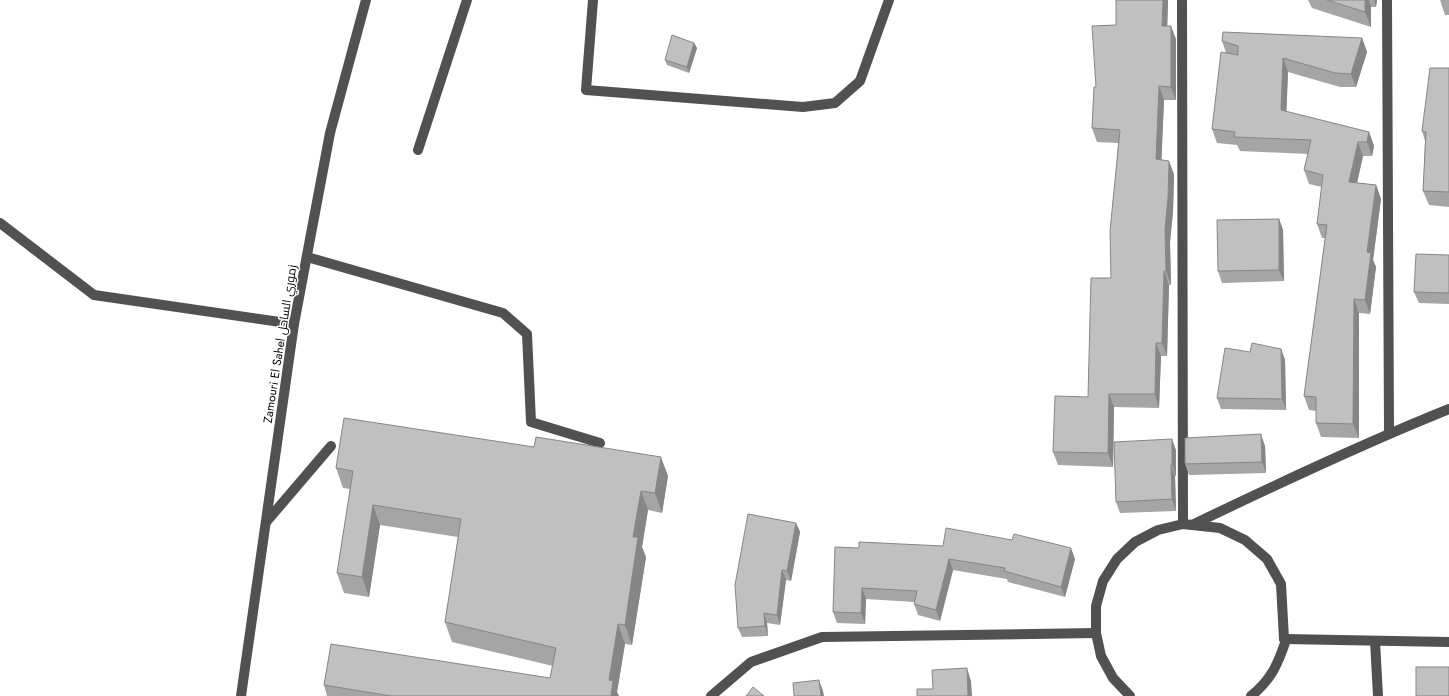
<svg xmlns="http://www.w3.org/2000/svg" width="1449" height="696" font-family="Jost,Cairo,sans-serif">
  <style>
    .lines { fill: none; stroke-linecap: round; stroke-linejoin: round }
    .minor { stroke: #515151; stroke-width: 10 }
    .wall { fill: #a5a5a5 }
    .shaded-wall { fill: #868686 }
    .building { fill: #c0c0c0; stroke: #868686 }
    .labels { text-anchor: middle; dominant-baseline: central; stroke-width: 3; stroke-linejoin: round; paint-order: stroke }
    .street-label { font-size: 12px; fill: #000; stroke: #fff }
  </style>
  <rect width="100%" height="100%" fill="#fff"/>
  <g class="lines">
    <!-- minor -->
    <g class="minor">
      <path d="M593,0l-7,90 217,17 32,-4 25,-22 29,-81"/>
      <path d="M1182,0l1,524"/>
      <path d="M1387,0l2,433"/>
      <path d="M418,150l49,-150"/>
      <path d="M0,223l94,72 200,29"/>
      <path d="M307,257l196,56 24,21 4,88 69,21"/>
      <path d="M267,521l64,-75"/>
      <path d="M1192,525c85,-41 170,-81 257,-116"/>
      <path d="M1284,639l165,3"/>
      <path d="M1375,641l3,55"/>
      <path d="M241,696l53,-372 36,-191 36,-133"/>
      <path d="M711,696l40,-34 71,-25 274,-4"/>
      <path d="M1130,696l-17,-18 -12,-22 -5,-23v-27l7,-25 14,-22 18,-17 23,-12 25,-6 37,4 25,12 22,19 14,25 3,55 2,1c-8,24 -15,40 -35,56"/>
    </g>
  </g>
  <!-- wall -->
  <g class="wall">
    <path d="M1116,0h52l-1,26 9,13v61h-12l-3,60 13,14 -1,38 -3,30 1,43h-2l-2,71h-6l-2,52 -45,-1 -1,60 -55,-2 -5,-13 35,-55 23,-119 7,-135 -21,-1 -5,-14 4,-41 20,-62z"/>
    <path d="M1308,0h69l-1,7h-5v20l-59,-19z"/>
    <path d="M1440,0h9v15h-4z"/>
    <path d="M1362,38l5,14 -11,35h-16l-52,-15 -2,40 83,20 5,14 -2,10h-9l-6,27 19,2 5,14 -8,61 3,7 -6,47 -11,-1v125l-38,-1 -5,-14v-12l-7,-1 -5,-14 21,-158h-3l-5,-14 5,-37 -13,-3 -5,-14 4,-16 -68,-3 -3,-6 -20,-2 -5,-14 14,-76 -4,-12z"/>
    <path d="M694,43l3,5 -8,25 -22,-8 -2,-5z"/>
    <path d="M1449,68v139l-20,-2 -6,-14 2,-50 -3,-10z"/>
    <path d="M1279,219l4,11 1,51 -62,2 -4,-12z"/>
    <path d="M1449,255v49l-30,-1 -5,-11z"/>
    <path d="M1281,349l4,11 1,50 -65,-1 -4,-11 33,-46z"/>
    <path d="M1265,446l1,27 -77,2 -4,-11z"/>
    <path d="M1176,450v26h-1l1,35 -56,2 -4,-11z"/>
    <path d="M336,468l332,8 -6,37 -14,-3 -6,37 4,10 -14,88 -7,-1 -8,48 2,4h-292l-3,-11 226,-7 3,-12 -101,-24 -7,-20 13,-85 -78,-12 -11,72 -25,-4 -7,-20 13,-84 -7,-1z"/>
    <path d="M796,523l4,9 -9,49 -5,-1 -6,45 -13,-2 1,13 -26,1 -4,-9z"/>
    <path d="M835,547l240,12 -10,38 -57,-15 -1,-3 -54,-9 -13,51 -22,-6 -4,-11v-2l-48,-3 -1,25 -28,-1 -4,-11z"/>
  </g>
  <!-- shaded-wall -->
  <g class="shaded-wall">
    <path d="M1163,0h5l-1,39 -5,-13z"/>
    <path d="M1365,0h4l2,7v20l-6,-15z"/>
    <path d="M1374,0h3l-1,7z"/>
    <path d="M1171,26l5,13v61l-5,-13z"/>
    <path d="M1362,38l5,14 -11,35 -5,-13z"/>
    <path d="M694,43l3,5 -8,25 -2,-6z"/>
    <path d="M1283,58l5,14 -2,52 -5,-14z"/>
    <path d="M1159,86l5,14 -3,73 -5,-14z"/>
    <path d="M1369,132l5,14 -2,10 -5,-14z"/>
    <path d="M1358,142l5,14 -9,40 -5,-14z"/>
    <path d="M1169,161l5,13 -1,38 -3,30 1,43 -5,-14 -1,-42z"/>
    <path d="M1376,185l5,14 -8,61 3,7 -6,47 -5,-14 2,-48z"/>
    <path d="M1279,219l4,11 1,51 -5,-11z"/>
    <path d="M1164,271l5,14 -2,71 -5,-13z"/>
    <path d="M1354,299l5,14v125l-6,-14z"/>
    <path d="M1156,343l5,13 -2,52 -4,-14z"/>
    <path d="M1281,349l4,11 1,50 -4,-11z"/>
    <path d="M1109,394l5,13 -1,60 -5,-14z"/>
    <path d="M1261,434l4,12 1,27 -4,-11z"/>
    <path d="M1172,439l4,11v26l-4,-12z"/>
    <path d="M661,457l7,19 -6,37 -7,-20z"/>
    <path d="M1171,465l4,11 1,35 -4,-12z"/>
    <path d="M641,491l7,19 -6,37 4,10 -14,88 -7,-20 8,-88z"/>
    <path d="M373,505l7,20 -11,72 -7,-20z"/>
    <path d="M796,523l4,9 -9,49 -4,-10z"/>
    <path d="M1071,548l4,11 -10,38 -4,-10z"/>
    <path d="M949,559l4,11 -13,51 -4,-11z"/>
    <path d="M782,570l4,10 -6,45 -3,-10z"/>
    <path d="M862,588l4,11 -1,25 -4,-11z"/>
    <path d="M764,613l3,10 1,13 -3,-10z"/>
    <path d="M618,624l7,20 -8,48 2,4h-8l-2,-16z"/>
    <path d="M967,668l4,13 1,15h-4z"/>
    <path d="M819,680l4,11 1,5h-3z"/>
  </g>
  <!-- building -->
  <g class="building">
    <path d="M1116,0h47l-1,26h9v61l-12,-1 -3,73 13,2 -1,37 -3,31 1,42h-2l-2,72h-6l-1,51h-46l-1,59 -55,-1 2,-56 33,1 3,-119h20l-1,-47 10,-101 -28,-2 2,-41h2l-4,-61 24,-1z"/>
    <path d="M1327,0h38v12z"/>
    <path d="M1223,32l139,6 -11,36 -16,-1 -52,-15 -2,52 88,22 -2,10h-9l-9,40 27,3 -9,67 4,1 -6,47 -11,-1 -1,125 -37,-1v-26l-12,-1 23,-171 -10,-1 6,-49 -19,-5 7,-30 -77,-3 1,-5 -23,-3 9,-77 17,3v-9l-16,-5z"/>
    <path d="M672,35l22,8 -7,24 -22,-7z"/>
    <path d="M1430,68h19v124l-26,-1 3,-59 -4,-1z"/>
    <path d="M1279,219v51l-61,1 -1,-51z"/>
    <path d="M1416,254l33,1v38l-35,-1z"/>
    <path d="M1252,343l29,6 1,50 -65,-1 8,-50 25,4z"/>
    <path d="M344,418l190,29 2,-10 125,20 -6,36 -14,-2 -8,46h5l-13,88 -7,-1 -9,56 4,1 -2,15h-220l-67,-11 7,-41 219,34 6,-30 -111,-26 16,-103 -88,-14 -11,72 -25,-4 16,-102 -17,-3z"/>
    <path d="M1261,434l1,28 -77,2v-26z"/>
    <path d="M1172,439v25l-1,1 1,34 -56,3 -2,-60z"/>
    <path d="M748,514l48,9 -9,48 -5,-1 -5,45 -13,-2 1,13 -27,2 -3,-43z"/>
    <path d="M946,528l66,12 2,-6 57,14 -10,39 -57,-16 1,-3 -56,-9 -13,51 -22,-6 3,-13 -55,-3 -1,25 -28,-1 2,-65 24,1v-6l84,4z"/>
    <rect x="1416" y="667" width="33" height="29"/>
    <path d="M967,668l1,28h-51v-7h16l-1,-19z"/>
    <path d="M819,680l2,16h-27l-1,-13z"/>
    <path d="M753,687l11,9h-18z"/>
  </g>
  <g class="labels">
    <!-- street labels -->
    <g class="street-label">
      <text transform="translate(280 344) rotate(-81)">Zamouri El Sahel زموري الساحل</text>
    </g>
  </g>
</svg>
